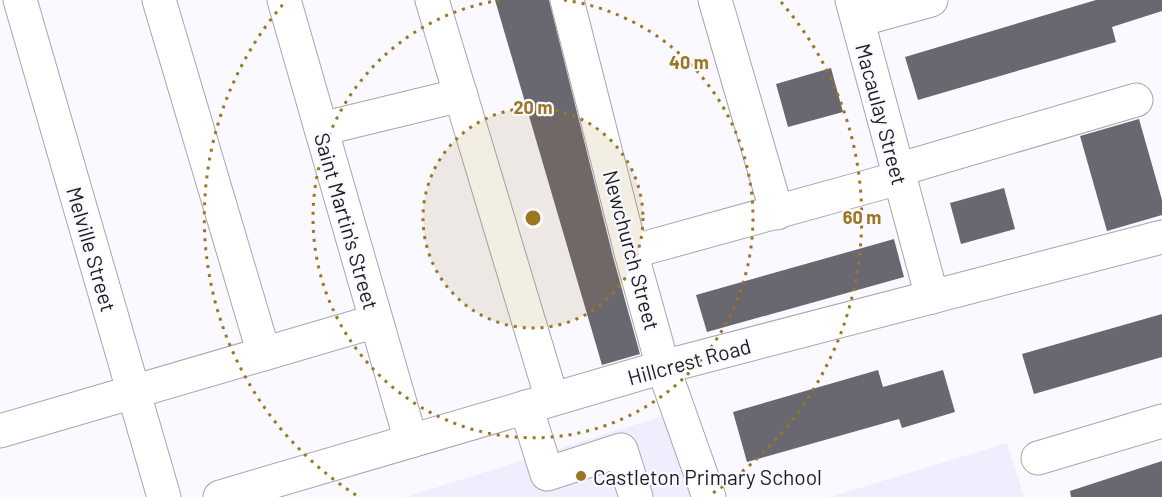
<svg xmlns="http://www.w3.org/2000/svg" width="1162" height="497" font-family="Barlow,sans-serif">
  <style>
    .built { fill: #f0edfe }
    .building { fill: #696770 }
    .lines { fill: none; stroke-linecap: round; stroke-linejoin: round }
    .minor-casing { stroke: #a7a6af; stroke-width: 35 }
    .minor { stroke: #fff; stroke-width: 33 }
    .ring { fill: none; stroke: #9b7722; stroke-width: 3; stroke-dasharray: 3 6 }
    .poi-dot { fill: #9b7722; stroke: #faf9ff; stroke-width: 2 }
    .labels { text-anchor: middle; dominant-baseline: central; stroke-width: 4.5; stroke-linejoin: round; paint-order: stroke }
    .street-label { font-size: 21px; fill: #1d1c20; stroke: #faf9ff }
    .poi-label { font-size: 21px; fill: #1d1c20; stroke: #faf9ff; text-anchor: start }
    .centre { fill: #9b7722; stroke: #faf9ff; stroke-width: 3 }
    .ring-label { font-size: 18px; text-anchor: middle; font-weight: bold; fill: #9b7722; stroke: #faf9ff; stroke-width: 4.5; stroke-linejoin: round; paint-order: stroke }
  </style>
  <rect width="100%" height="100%" fill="#faf9ff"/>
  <!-- built -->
  <g class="built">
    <path d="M669,414l26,83h-289z"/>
    <path d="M1007,443l17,54h-194z"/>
  </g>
  <!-- building -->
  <g class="building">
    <path d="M495,0h54l64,257 27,97 -38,11z"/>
    <path d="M1096,0h66v11l-50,16 4,15 -198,58 -13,-43z"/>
    <path d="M831,68l12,44 -55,15 -12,-43z"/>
    <path d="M1139,119l23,81v15l-55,16 -27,-95z"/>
    <path d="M1004,188l11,41 -54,15 -11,-41z"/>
    <path d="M894,239l10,38 -197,55 -11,-37z"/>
    <path d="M1162,314v43l-128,37 -12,-40z"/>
    <path d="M878,370l5,17 60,-17 12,42 -53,16 -3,-9 -152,43 -14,-50z"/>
    <path d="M1162,461v36h-91l-1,-6z"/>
  </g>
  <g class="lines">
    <defs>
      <g id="minor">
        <path d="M20,0l144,497"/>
        <path d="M159,0l105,354"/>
        <path d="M284,0l127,441"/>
        <path d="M432,0l120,399"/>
        <path d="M567,0l64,252 32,115 46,130"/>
        <path d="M715,0l62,213"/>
        <path d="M852,0l80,297"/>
        <path d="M858,20l73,-20"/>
        <path d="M321,129l140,-34"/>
        <path d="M897,170l239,-70"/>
        <path d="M631,252l268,-74"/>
        <path d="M526,407l21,67 74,-24 15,47"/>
        <path d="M0,431l376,-110"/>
        <path d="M1038,458l124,-37"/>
        <path d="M220,497l443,-130 499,-130"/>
      </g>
    </defs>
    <!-- minor casing -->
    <use href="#minor" class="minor-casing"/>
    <!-- minor -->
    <use href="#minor" class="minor"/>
  </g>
  <!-- distance rings -->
  <circle cx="533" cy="218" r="110" fill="#9b7722" fill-opacity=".12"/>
  <g class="ring">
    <circle cx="533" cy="218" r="110"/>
    <path d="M564 0A220 220 0 1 1 502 0"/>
    <path d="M356 495A329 329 0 0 1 285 2M781 2A329 329 0 0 1 710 495"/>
  </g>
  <!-- markers -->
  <circle class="poi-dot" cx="581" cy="476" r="6"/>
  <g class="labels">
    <!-- street labels -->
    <g class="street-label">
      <text transform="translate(882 114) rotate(75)">Macaulay Street</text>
      <text transform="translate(347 221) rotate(74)">Saint Martin's Street</text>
      <text transform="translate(92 249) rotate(74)">Melville Street</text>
      <text transform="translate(632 250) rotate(75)">Newchurch Street</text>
      <text transform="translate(689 361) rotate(-15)">Hillcrest Road</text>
    </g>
    <!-- poi labels -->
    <g class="poi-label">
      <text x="593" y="476">Castleton Primary School</text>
    </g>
  </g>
  <circle cx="533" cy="218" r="9" class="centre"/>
  <g class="ring-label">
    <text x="689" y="69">40 m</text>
    <text x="533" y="114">20 m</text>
    <text x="862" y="224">60 m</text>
  </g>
</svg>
